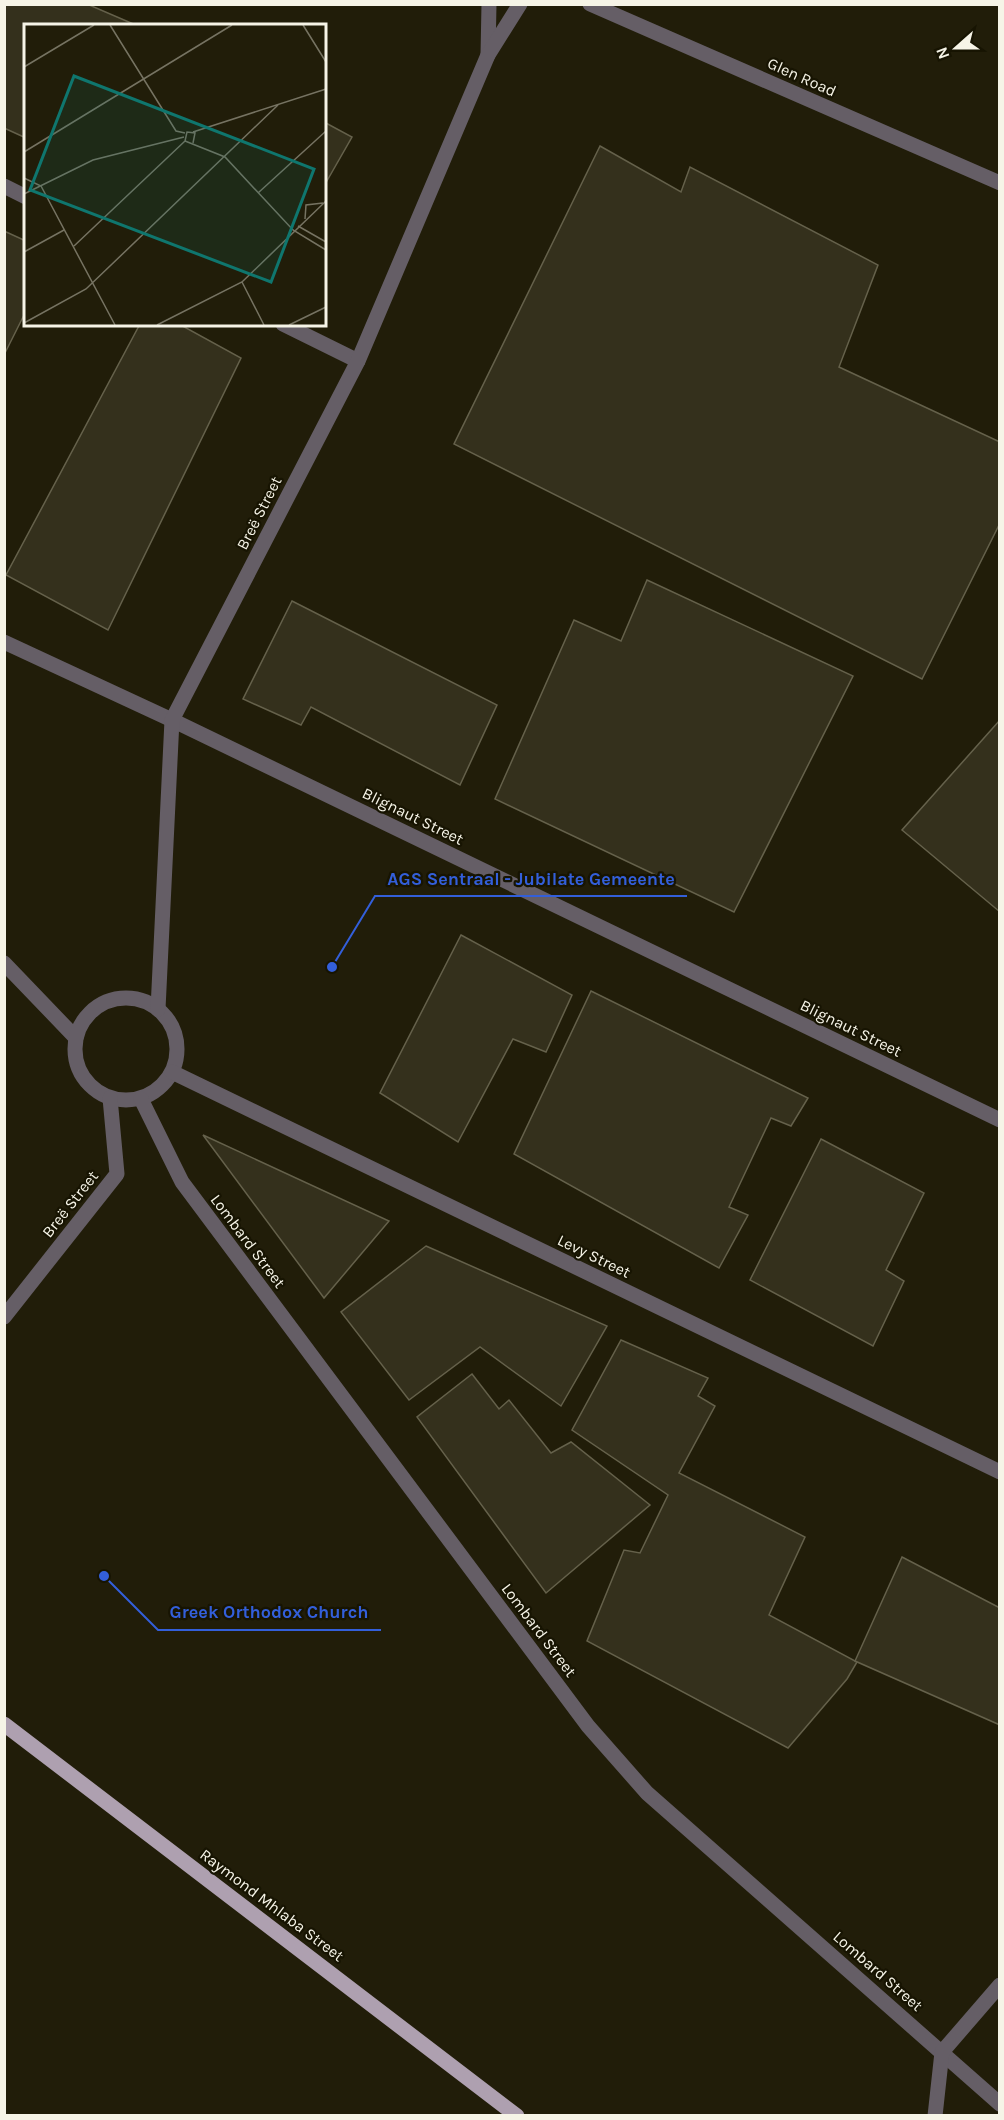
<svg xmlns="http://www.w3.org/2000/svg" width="1004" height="2120" font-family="Karla,sans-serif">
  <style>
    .building { fill: #34301c; stroke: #65614b; stroke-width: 1.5 }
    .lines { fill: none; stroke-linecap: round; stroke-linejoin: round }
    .minor { stroke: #655e66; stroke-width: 15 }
    .major { stroke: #aea0b0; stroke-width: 15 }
    .labels { text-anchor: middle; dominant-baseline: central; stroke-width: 4.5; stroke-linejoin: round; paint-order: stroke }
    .street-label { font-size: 16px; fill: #f6f4e7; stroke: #171402 }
    .inset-road { fill: none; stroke: #767362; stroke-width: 1.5 }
    .view { fill: #0f766e; fill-opacity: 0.15; stroke: #0f766e; stroke-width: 3 }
    .inset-edge { fill: none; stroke: #f6f4e7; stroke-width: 3 }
    .leader { fill: none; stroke: #335fda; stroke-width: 2 }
    .callout-dot { fill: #335fda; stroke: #171402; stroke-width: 2 }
    .callout-label { font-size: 18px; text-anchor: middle; font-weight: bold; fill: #335fda; stroke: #171402; stroke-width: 4.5; stroke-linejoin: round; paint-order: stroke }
  </style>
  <rect width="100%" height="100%" fill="#211d09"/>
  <!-- building -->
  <g class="building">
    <path d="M4,4h83l51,22h-112v112l-22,-10z"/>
    <path d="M324,122l28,15 -28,49z"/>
    <path d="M600,146l81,46 9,-25 188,98 -39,102 161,75v81l-78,156 -468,-235z"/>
    <path d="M4,231l22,10v70l-22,44z"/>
    <path d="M140,324h39l62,34 -133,272 -102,-55z"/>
    <path d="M647,580l206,96 -119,236 -239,-113 79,-179 47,21z"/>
    <path d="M292,601l205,104 -37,80 -149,-78 -10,18 -58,-26z"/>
    <path d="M1000,720v192l-98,-82z"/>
    <path d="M461,935l111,60 -26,57 -33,-13 -55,103 -78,-49z"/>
    <path d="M591,991l217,107 -17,28 -20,-8 -42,89 19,8 -29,53 -205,-114z"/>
    <path d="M203,1135l186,86 -65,77z"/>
    <path d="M821,1139l103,54 -38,77 18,11 -31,65 -123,-66z"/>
    <path d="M426,1246l181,80 -46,80 -81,-59 -71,53 -68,-88z"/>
    <path d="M621,1340l87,38 -10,18 17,10 -36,67 126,64 -36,78 88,47 -10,17 -59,69 -201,-107 37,-91 16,3 28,-58 -96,-65z"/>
    <path d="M472,1374l27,35 10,-9 42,53 20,-11 79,63 -104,88 -129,-176z"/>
    <path d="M902,1557l98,51v117l-145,-64z"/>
  </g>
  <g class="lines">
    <!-- minor -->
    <g class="minor">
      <path d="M590,4l410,179"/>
      <path d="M488,55l1,-51"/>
      <path d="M4,186l22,11"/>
      <path d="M283,324l75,37"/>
      <path d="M4,642l168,78 828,400"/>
      <path d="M4,963l72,75"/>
      <circle cx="126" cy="1049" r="51"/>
      <path d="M158,1009l14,-289 186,-359 130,-306 32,-51"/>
      <path d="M172,1072l828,400"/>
      <path d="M141,1099l41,83 406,544 59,67 353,311"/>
      <path d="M4,1317l113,-143 -7,-76"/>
      <path d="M935,2116l7,-64 58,-67"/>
    </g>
    <!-- major -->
    <path class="major" d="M4,1724l513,392"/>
  </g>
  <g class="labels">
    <!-- street labels -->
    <g class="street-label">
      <text transform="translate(802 77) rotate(24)">Glen Road</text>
      <text transform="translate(259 513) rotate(-63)">Breë Street</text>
      <text transform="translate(413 816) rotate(26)">Blignaut Street</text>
      <text transform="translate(851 1028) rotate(26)">Blignaut Street</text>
      <text transform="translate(70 1204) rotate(-52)">Breë Street</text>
      <text transform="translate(248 1241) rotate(53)">Lombard Street</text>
      <text transform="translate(594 1256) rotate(26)">Levy Street</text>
      <text transform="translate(539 1630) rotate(53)">Lombard Street</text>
      <text transform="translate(272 1905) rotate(37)">Raymond Mhlaba Street</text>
      <text transform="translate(878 1971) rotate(41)">Lombard Street</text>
    </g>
  </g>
  <!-- overview -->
  <g transform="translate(24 24)">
    <rect width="302" height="302" fill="#211d09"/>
    <path class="inset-road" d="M86,1l66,106 9,2M279,1l23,37M0,43l70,-42M169,108l133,-43M169,119l2,-10 -8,-1 -2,9 40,16 68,73 33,20M0,128l208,-127M0,154l17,8 74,139M234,169l68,-62M0,170l69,-34 91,-23M281,195l1,-14 17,-2M274,202l28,16M50,222l111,-105M0,228l40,-22M218,258l22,43M0,299l62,-34 192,-184M133,301l85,-43 84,-81M265,301l37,-18"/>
    <path class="view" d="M50,52l240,93 -43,113 -241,-92z"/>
    <rect width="302" height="302" class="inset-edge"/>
  </g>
  <!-- callouts -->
  <path class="leader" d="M332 967L375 896H687M104 1576L158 1630H381"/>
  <g class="callout-dot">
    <circle cx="332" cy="967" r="6"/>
    <circle cx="104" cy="1576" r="6"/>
  </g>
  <g class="callout-label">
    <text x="531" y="885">AGS Sentraal - Jubilate Gemeente</text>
    <text x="269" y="1618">Greek Orthodox Church</text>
  </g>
  <!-- border -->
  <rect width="1004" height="2120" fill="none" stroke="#f6f4e7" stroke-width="12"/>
  <!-- north arrow -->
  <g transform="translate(956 48) rotate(249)" stroke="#171402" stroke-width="4.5" paint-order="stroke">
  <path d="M0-4.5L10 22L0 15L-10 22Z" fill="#f6f4e7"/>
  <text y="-9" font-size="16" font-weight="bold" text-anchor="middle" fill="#f6f4e7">N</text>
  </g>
</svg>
